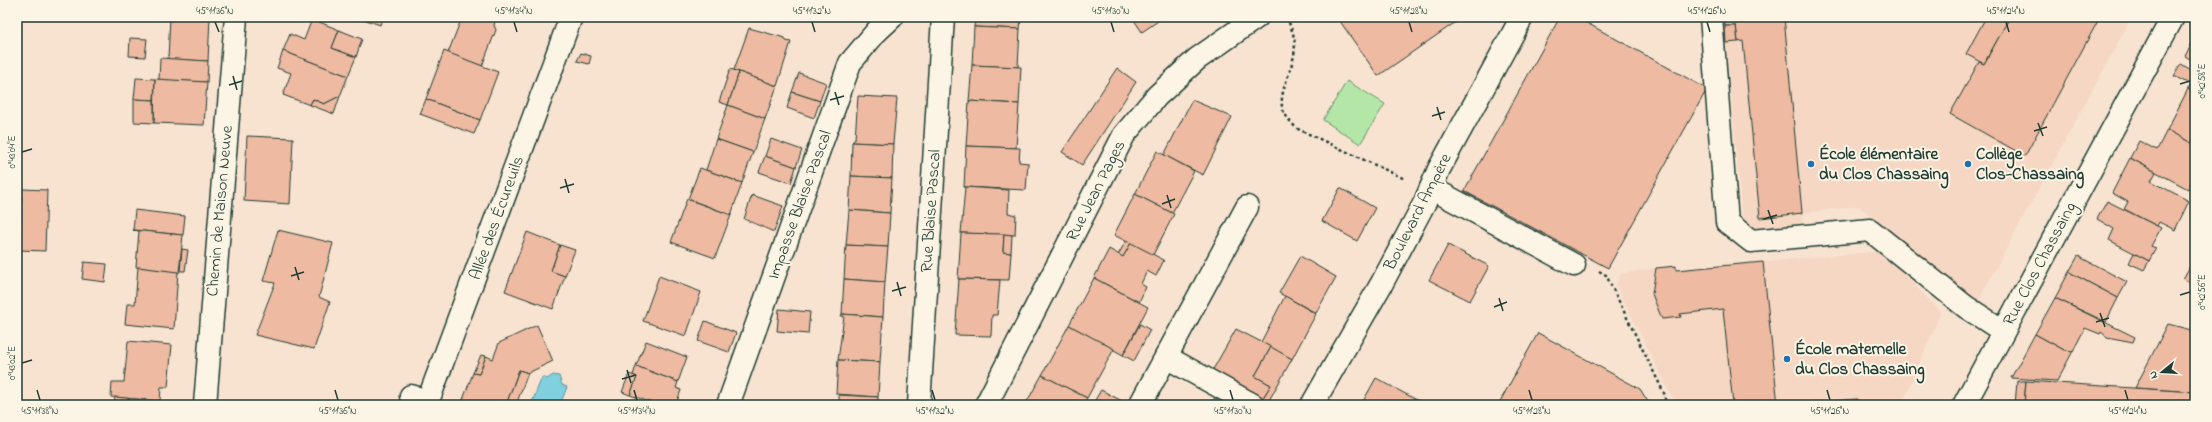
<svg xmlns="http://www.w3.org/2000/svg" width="2212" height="422" font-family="'Indie Flower',sans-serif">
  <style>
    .built { fill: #f5d7c3 }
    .green { fill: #b4e6a7; stroke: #6a926e }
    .water { fill: #81d0df; stroke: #5a959b }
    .building { fill: #eebaa1; stroke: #1f3d34 }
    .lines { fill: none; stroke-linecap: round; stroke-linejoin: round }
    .minor-casing { stroke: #1f3d34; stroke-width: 25 }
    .path { stroke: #1f3d34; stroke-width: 2.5; stroke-dasharray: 3 3; stroke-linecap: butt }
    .minor { stroke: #fcf5e5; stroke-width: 22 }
    .ticks { fill: none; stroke: #1f3d34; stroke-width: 1.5 }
    .poi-dot { fill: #1f6fb2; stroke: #fcf5e5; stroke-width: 1.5 }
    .labels { text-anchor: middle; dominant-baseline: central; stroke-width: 4; stroke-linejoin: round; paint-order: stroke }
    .poi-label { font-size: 17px; font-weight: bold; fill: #1f3d34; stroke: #fcf5e5; text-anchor: start }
    .street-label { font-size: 17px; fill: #1f3d34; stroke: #fcf5e5 }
    .neatline { fill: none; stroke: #1f3d34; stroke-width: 1.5 }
    .ticks-label { font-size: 10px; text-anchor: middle; fill: #1f3d34 }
  </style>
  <rect width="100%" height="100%" fill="#f8e3d1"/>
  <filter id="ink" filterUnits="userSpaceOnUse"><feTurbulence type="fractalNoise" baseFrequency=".025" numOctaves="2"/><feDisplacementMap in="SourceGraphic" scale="8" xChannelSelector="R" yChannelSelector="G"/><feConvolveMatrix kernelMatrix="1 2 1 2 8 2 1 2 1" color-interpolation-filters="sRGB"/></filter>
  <g filter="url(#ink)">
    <!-- built -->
    <g class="built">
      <path d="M1724,17h408l-155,286 -118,-97 -57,7 1,11 -48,5 -9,-5 -4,-8z"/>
      <path d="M1882,251l59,61 -39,93h-226l-60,-120 5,-11 35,-6 20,-2 1,4z"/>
    </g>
    <!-- green -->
    <path class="green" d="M1347,81l38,23 -25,40 -37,-24z"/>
    <!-- water -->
    <path class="water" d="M553,375l6,1 3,9 5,2 -7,18h-29l11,-28 5,2z"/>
    <!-- building -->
    <g class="building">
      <path d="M170,17h40l-2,44 -40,-2z"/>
      <path d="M358,17h25l-3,8z"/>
      <path d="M462,17h39l-1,3 -4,-2 -2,7 2,5 -14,36 -34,-13z"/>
      <path d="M975,17h46l-1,12 -46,-2z"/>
      <path d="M1132,17h32l-22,15z"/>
      <path d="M1337,17h126l-85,59z"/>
      <path d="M1560,17h16l131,72 -99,179 -144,-77z"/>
      <path d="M1724,17h60l18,196 -42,5 -17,-177 -5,1 -2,-16h-11z"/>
      <path d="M1986,17h24l-26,47 -18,-10z"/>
      <path d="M2010,17h90l-75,139 -75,-42 29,-52 5,2z"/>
      <path d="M312,19l27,11 -7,18 24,9 -8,19 -65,-25 7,-17 14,6z"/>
      <path d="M1725,26h11l2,16 -12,1z"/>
      <path d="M974,27l46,2 -2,38 -46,-2z"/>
      <path d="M749,28l36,10 1,3 5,1 -14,44 -43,-16z"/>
      <path d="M339,30l23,9 -6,18 -24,-9z"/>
      <path d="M130,38l17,1 -2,18 -16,-1z"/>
      <path d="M2195,38v24l-10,-6z"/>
      <path d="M283,51l65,25 -8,20 -16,8 -11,-5 -3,6 -27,-10 8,-22 -14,-5z"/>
      <path d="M444,51l54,21 -18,48 -54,-21z"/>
      <path d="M581,53l10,3 -2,8 -12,-3z"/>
      <path d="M160,58l48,3 -1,21 -48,-2z"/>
      <path d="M2181,64l14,8v21l-7,-4 3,-4 -17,-9z"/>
      <path d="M972,65l49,2 -2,37 -50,-3z"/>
      <path d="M1117,68l19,14 -54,83 -20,-13z"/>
      <path d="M730,69l9,3 -11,33 -9,-3z"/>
      <path d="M739,72l38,14 -12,33 -37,-14z"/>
      <path d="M799,73l27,10 -6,18 -28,-9z"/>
      <path d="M136,78l19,1 -1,21 -20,-1z"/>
      <path d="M155,79l52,3 -3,43 -50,-2z"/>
      <path d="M2188,89l7,4v52l-28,-15z"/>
      <path d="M792,92l28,9 -6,17 -27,-10z"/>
      <path d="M340,96l-6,18 -24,-9 3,-6 11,5z"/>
      <path d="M858,96l39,2 -4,46 -41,-2 3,-3z"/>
      <path d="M134,99l20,1v23l-20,-1z"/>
      <path d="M426,99l54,21 -6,14 -54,-20z"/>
      <path d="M1192,100l40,17 -29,58 -39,-20z"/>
      <path d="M969,101l50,3 -3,44 -50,-2z"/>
      <path d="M728,105l37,14 -12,33 -37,-13z"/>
      <path d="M2167,130l28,15v30l-7,14 -58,-31 9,-17 18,9z"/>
      <path d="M247,136l46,2 -3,66 -46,-3z"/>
      <path d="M716,139l37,13 -11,31 -36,-13z"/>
      <path d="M771,139l31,11 -6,17 -31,-11z"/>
      <path d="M852,142l41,2 -1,34 -41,-2z"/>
      <path d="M966,146l54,2 -1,14 9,1 -2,27 -62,-3z"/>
      <path d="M1157,151l37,20 -22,42 -37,-19z"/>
      <path d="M765,156l31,11 -5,16 -32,-11z"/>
      <path d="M2130,158l26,14 -5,9 38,20 -14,29 -16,-8 -2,4 -33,-17 4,-7 -16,-9z"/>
      <path d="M700,168l42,15 -11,32 -43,-16z"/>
      <path d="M851,176l41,2 -2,35 -41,-3z"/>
      <path d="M965,187l44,3 -1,23 8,2 -1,20 -54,-2z"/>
      <path d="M1340,188l35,20 -18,33 -35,-20z"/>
      <path d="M22,189l25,1 -2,61 -25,-1z"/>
      <path d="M1135,194l39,20 -21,41 -39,-20z"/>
      <path d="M752,195l31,11 -9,26 -30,-13z"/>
      <path d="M687,199l44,16 -16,43 -44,-16z"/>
      <path d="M2107,201l54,27 -10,18 5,2 -7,13 -40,-21 5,-11 -17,-10z"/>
      <path d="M135,210l50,6 -2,19 -50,-5z"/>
      <path d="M849,210l41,3 -2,34 -42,-2z"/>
      <path d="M133,230l50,5 -4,38 -43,-6 3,-36z"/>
      <path d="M278,230l55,13 -14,54 11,5 -16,47 -59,-14 20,-52 -12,-2z"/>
      <path d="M527,232l33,13 -9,26 14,5 -12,33 -48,-18z"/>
      <path d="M961,233l43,1 -1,18 8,1 -2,27 -51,-1z"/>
      <path d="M1004,234l8,1 -1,18 -8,-1z"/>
      <path d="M1126,241l5,2 -8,14 -5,-2z"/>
      <path d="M1131,243l33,17 -8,16 -9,-5 -6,13 5,3 -7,15 -45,-24 15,-29 14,8z"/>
      <path d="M560,245l15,5 -10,26 -14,-5z"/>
      <path d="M846,245l42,2 -3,35 -41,-3z"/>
      <path d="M1448,245l41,21 -19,35 -41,-21z"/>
      <path d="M182,249l6,1 -3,21h-5z"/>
      <path d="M2134,253l15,8 -5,9 -15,-7z"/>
      <path d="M1300,256l36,21 -20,36 -37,-20z"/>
      <path d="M2078,256l49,26 -9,16 -49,-26z"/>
      <path d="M2195,257v19l-4,7 -8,-4z"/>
      <path d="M84,262l23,2 -2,18 -23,-3z"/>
      <path d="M1763,262l15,143h-45l-10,-96 -43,5 1,3 -19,2 -10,-25 4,-26 20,-2v4z"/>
      <path d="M138,267l40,5 -4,57 -49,-5 2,-20h8z"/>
      <path d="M2069,272l49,26 -12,24 -51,-24z"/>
      <path d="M659,276l42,16 -15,44 -43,-15z"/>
      <path d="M1094,278l54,29 -25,48 -54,-30z"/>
      <path d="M844,279l41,3 -2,35 -41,-3z"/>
      <path d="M959,279l41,1 -3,35h-5l-1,21 -36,-1z"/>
      <path d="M1285,296l31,18 -24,45 -31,-17z"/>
      <path d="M2055,298l80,39 -2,5 -26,-5 -6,-5 -1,2 -15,-6 -12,23 -9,-1 -29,-16z"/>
      <path d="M779,309l31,3 -2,22 -31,-3z"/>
      <path d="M842,314l41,3 -3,45 -42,-2 6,-44h-3z"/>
      <path d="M705,321l31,12 -7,19 -31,-11z"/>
      <path d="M1140,324l10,6 -16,31 -11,-6z"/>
      <path d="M2168,324l27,7v61l-60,-4z"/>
      <path d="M537,325l16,36 -25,12 -9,-3 -13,35h-45l12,-32 6,1 7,-18 7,3 6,-16z"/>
      <path d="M1069,325l45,24 -27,49 -45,-23z"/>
      <path d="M1236,329l35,18 -16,29 16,9 -10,16 -50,-28z"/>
      <path d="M1538,333l102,56 10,16h-152z"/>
      <path d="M2035,334l29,16 9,1 -16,30 -46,-3z"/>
      <path d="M128,341l44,4 -4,42h-7l-1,14 -49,-4 1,-15h12z"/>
      <path d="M646,341l41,16 -9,25 -42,-16z"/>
      <path d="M1271,347l21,12 -25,45 -6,-3 10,-16 -16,-9z"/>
      <path d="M481,355l5,1 -7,18 -6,-1z"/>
      <path d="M838,360l42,2 -2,35 -42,-3z"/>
      <path d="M636,366l42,16 -2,6 5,2 -5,15h-18l-28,-10 7,-18 -4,-2z"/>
      <path d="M519,370l9,3 -12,32h-10z"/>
      <path d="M629,374l8,3 -7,18 -8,-3z"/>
      <path d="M1042,375l45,23 -4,7h-58z"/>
      <path d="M1376,378l50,27h-65z"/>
      <path d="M2017,381h9l-2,24h-9z"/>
      <path d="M2026,381l169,11v13h-171z"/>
      <path d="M1101,390l23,12 -2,3h-23l-5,-3z"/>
      <path d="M839,395l39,2v8h-39z"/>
      <path d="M115,397l30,3v5h-31z"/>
      <path d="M1215,397l16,8h-20z"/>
      <path d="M1857,399v6h-73z"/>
    </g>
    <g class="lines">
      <defs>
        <g id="minor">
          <path d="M1711,17l16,205 24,19 119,-11 96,77 37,24"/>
          <path d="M1431,188l143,77"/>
          <path d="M1166,357l87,48"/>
          <path d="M411,396l17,5 143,-384"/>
          <path d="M205,405l31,-388"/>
          <path d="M728,405l122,-342 27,-32 15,-14"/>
          <path d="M919,405l24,-388"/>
          <path d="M986,405l138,-270 33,-39 40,-37 60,-42"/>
          <path d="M1140,405l107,-198"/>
          <path d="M1312,405l70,-122 43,-81 14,-33 83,-152"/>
          <path d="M1964,405l209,-388"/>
        </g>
      </defs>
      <!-- minor casing -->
      <use href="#minor" class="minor-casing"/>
      <!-- path -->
      <g class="path">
        <path d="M1286,17c14,26 9,39 0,65 -3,8 -5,17 -4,25 2,8 8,14 14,21l109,51"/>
        <path d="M1599,271l7,4 58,118 2,12"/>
      </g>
      <!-- minor -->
      <use href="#minor" class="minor"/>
    </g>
  </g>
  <!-- ticks -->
  <path class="ticks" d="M215,22l4,10M514,22l3,10M812,22l3,10M1111,22l3,10M1409,22l3,10M1707,22l3,10M2006,22l3,10M233,76l4,14M2180,84l10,-3M229,85l13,-4M835,92l4,13M830,100l14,-4M1437,107l4,13M1432,116l13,-4M2038,123l5,13M2034,131l13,-4M22,152l10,-3M565,179l4,14M560,188l14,-4M1167,195l4,13M1162,204l13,-5M1768,210l5,14M1764,219l13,-4M295,267l4,13M291,276l13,-4M897,282l4,14M892,291l14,-4M2180,295l10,-3M1499,298l4,13M1494,307l13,-5M2100,313l5,14M2096,322l13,-4M22,363l10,-3M627,370l4,13M622,379l14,-4M37,390l3,10M335,390l3,10M634,390l3,10M932,390l3,10M1230,390l3,10M1529,390l3,10M1827,390l3,10M2125,390l3,10"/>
  <!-- markers -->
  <g class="poi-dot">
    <circle cx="1811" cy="164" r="4"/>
    <circle cx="1968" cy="164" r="4"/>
    <circle cx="1787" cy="359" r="4"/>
  </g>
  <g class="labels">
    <!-- poi labels -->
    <g class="poi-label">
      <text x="1819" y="154">École élémentaire<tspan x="1819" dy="20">du Clos Chassaing</tspan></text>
      <text x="1976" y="154">Collège<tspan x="1976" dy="20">Clos-Chassaing</tspan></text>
      <text x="1795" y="349">École maternelle<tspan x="1795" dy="20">du Clos Chassaing</tspan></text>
    </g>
    <!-- street labels -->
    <g class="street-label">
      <text transform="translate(1096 191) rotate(-63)">Rue Jean Pages</text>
      <text transform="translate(800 205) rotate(-70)">Impasse Blaise Pascal</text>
      <text transform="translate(220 211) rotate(-85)">Chemin de Maison Neuve</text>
      <text transform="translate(931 211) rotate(-86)">Rue Blaise Pascal</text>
      <text transform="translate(1418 212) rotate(-63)">Boulevard Ampère</text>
      <text transform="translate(497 218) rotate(-70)">Allée des Écureuils</text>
      <text transform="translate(2040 264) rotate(-62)">Rue Clos Chassaing</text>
    </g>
  </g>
  <!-- margin -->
  <rect width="2212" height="422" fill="none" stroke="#fcf5e5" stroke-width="44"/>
  <!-- north arrow -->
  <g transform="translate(2162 372) rotate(252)" stroke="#fcf5e5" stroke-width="3" paint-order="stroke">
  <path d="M0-3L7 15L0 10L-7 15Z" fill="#1f3d34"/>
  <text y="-6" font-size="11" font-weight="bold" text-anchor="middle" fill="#1f3d34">N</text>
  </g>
  <rect x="22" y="22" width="2168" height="378" class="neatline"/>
  <g class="ticks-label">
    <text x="215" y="14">45°11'36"N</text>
    <text x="514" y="14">45°11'34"N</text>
    <text x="812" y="14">45°11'32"N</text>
    <text x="1111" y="14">45°11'30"N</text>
    <text x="1409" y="14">45°11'28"N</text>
    <text x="1707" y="14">45°11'26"N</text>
    <text x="2006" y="14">45°11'24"N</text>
    <text transform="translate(2201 81) rotate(-90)" y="4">0°42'58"E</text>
    <text transform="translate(11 152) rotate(-90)" y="4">0°43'04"E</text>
    <text transform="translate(2201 292) rotate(-90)" y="4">0°42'56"E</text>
    <text transform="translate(11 363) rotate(-90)" y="4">0°43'02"E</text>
    <text x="40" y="414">45°11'38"N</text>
    <text x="338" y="414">45°11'36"N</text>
    <text x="637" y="414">45°11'34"N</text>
    <text x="935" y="414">45°11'32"N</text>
    <text x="1233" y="414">45°11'30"N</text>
    <text x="1532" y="414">45°11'28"N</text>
    <text x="1830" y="414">45°11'26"N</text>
    <text x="2128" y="414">45°11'24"N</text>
  </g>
</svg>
